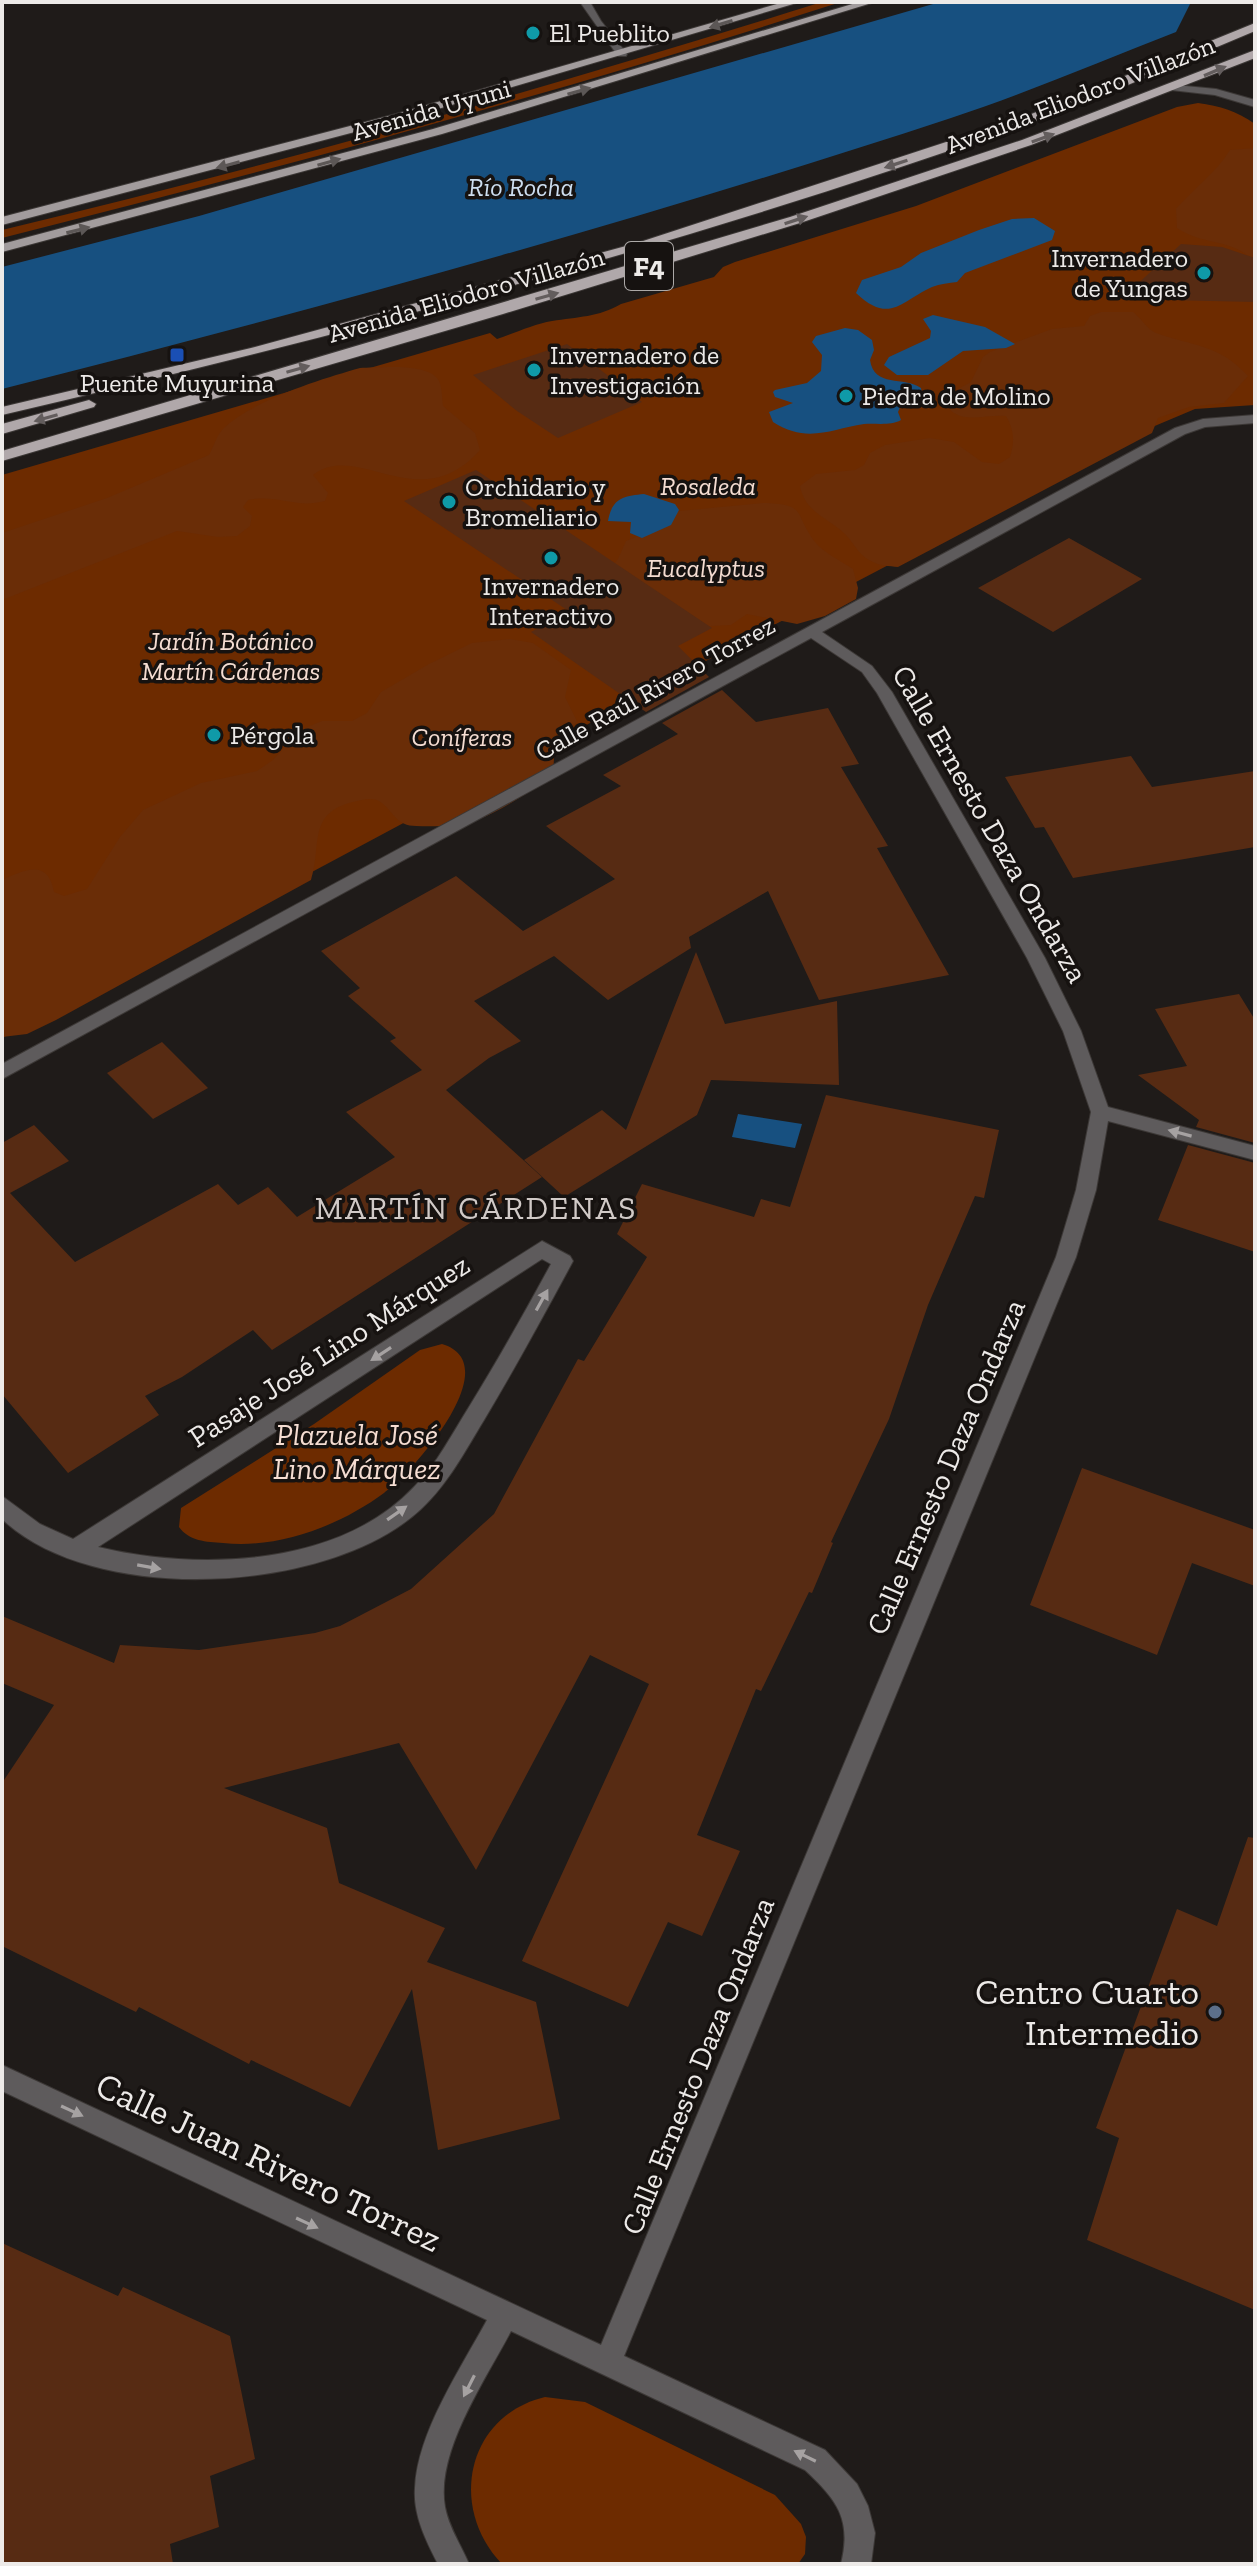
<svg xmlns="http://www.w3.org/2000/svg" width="1257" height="2566" font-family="'Zilla Slab',serif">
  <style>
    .green { fill: #6d2b00 }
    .forest { fill: #6a2d07 }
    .water { fill: #175080 }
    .building { fill: #572b13 }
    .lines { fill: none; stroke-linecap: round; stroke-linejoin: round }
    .minor-casing { stroke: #3c3836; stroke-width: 2 }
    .primary-casing { stroke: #3c3836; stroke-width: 2 }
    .trunk-casing { stroke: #3c3836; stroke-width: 2 }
    .minor { fill: #5e5b5c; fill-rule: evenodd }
    .primary { fill: #a29c9d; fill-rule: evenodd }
    .trunk { fill: #b0a8aa; fill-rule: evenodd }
    .oneway { fill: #5c5756 }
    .oneway2 { fill: #635d5d }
    .oneway3 { fill: #a6a2a2 }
    .culture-dot { fill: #0f9aa8; stroke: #161210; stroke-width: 3 }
    .transit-dot { fill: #1a4fb4; stroke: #161210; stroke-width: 3 }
    .service-dot { fill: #5c6f8a; stroke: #161210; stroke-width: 3 }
    .labels { text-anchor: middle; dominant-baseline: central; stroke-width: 7; stroke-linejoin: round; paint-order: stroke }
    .far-poi-label { font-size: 26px; fill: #edeae8; stroke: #161210; text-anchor: start }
    .far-street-label { font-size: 26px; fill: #edeae8; stroke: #161210 }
    .far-water-label { font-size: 26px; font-style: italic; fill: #cddef0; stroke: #161210 }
    .far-park-label { font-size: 26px; font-style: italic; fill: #f5ddd2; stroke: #161210 }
    .shield { fill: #161210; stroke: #aca9a7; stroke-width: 2 }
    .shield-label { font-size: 28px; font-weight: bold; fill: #edeae8 }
    .street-label { font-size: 30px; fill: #edeae8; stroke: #161210 }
    .park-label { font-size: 30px; font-style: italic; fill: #f5ddd2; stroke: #161210 }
    .neighbourhood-label { font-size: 32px; letter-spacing: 2px; fill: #d1cac7; stroke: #161210 }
    .near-poi-label { font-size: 36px; fill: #edeae8; stroke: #161210; text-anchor: end }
    .near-street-label { font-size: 36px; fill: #edeae8; stroke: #161210 }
  </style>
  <rect width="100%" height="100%" fill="#1f1b19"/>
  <!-- green -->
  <g class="green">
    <path d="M822,2h19c-277,89 -557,165 -839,236v-8c276,-66 549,-143 820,-228z"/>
    <path d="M1198,103c22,3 39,8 57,21v281l-60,4 -45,19 -418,219 -730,391v-563l488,-142 7,6c18,-6 37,-15 55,-18 25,-4 47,-4 69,-17l93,-27 9,-10 12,-5 181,-56 261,-99z"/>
    <path d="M442,1344c67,20 -30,129 -58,149 -45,33 -105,56 -161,50 -17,-1 -34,-2 -44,-16l2,-19 133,-84 106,-74z"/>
    <path d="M545,2397l40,5 190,93 26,29 5,13 -1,17 -7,10h-296c-54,-56 -36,-148 43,-167z"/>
  </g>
  <!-- forest -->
  <g class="forest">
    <path d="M1255,148v114c-24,-25 -49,-15 -78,-34l-1,-19c17,-20 41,-37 54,-59z"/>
    <path d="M1101,312h32c8,6 14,17 23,21 36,13 63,11 92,43l-24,27 -35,4 -31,11 -6,15 -254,134c-9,-1 -18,-1 -25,-5 -13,-5 -18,-17 -27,-27 -17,-17 -41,-22 -46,-49l16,-12 39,-4 9,-5 6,-12 15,-8 45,-7 24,4 28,20 17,2 11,-7c5,-16 4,-27 -4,-41 -23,-2 -53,12 -63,-19l28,-15 12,-25 7,-5 62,-23 32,-3 6,-10z"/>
    <path d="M360,368c19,0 69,-6 79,13 3,6 3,17 4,25l32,27 5,17c-61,69 -122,-10 -167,25l15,18 -3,8c-30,8 -46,-7 -77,-1l-5,7 9,9 -2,10 -13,10 -19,1 -41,-6 -175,69v-67l105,-35 102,-43c5,-9 8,-21 15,-27 30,-28 97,-49 136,-60z"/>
    <path d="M763,503c45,1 30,10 52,39 9,11 26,19 38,27l5,19 -2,11 -31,17 -28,8 -50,-10 -16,11 -40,2 -84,-56 11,-12 8,-18 24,-10 19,-19z"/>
    <path d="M510,639l23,4 38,27 -6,27 12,24 -23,37 -1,20c-24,13 -50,32 -76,42 -17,6 -43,7 -61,6 -19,0 -22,-13 -34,-23 -9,-7 -19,-3 -29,-1 -46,11 -31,44 -42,78l-255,140 -29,14 -25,3v-157c22,-10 46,-22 52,12l10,4 23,-7 33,-52 23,-27 58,-27 56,-12 16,-11 27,-30 22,-9h30l15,-8 14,-21 48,-28 43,-21z"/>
  </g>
  <!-- water -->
  <g class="water">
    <path d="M940,2h251l-15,30c-75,29 -149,61 -225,86 -313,103 -630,190 -949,271v-122l197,-51z"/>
    <path d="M1034,218l21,13 -3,9 -87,33 -8,9c-8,1 -17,2 -25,5 -31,14 -42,38 -76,6l6,-13 39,-13 20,-14 58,-23 33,-11z"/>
    <path d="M933,315l52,12 30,17 -9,4 -43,3 -35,24h-31l-13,-10 5,-8 41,-19 1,-7 -8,-12z"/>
    <path d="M845,328l13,2 14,10 2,10 -4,10c4,28 34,16 51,28l1,6 -21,11 -3,7 3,8c-11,6 -24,3 -37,4 -33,5 -57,20 -91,-2l-4,-10 24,-9 -18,-6 -2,-5 2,-2 32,-7 14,-12 1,-16 -10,-13 4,-6z"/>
    <path d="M644,494l31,10 4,6 -8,15 -29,13 -12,-5 1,-11 -23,-1c4,-22 14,-25 36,-27z"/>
    <path d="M738,1114l64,10 -7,24 -63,-11z"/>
  </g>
  <!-- building -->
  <g class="building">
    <path d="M1181,244l41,3 33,11v44l-134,-3z"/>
    <path d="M567,344l75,58 -84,36 -41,-27 -44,-36z"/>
    <path d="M476,470l236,158 -34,18 31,31 -63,35 -115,-80 39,-20 -166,-111z"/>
    <path d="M1069,538l73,41 -89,53 -75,-44z"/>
    <path d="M722,690l34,32 72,-14 31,56 -18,3 47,79 -11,2 72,127 -130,25 -51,-109 -79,46 2,11 -83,52 -54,-44 -80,45 47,40 -32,17 -43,32 96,87 -270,173 -19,-20 -71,47 -37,19 14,19 -91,58 -66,-79v-251l32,-18 35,36 -59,32 65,69 143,-78 20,21 30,-18 29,30 98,-60 -49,-45 76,-42 -32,-29 6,-3 -48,-42 12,-8 -39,-37 135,-75 67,55 92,-52 -69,-53 75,-40 -18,-11 75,-41 -16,-11z"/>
    <path d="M1131,756l21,31 103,-16v76l-182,31 -29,-51 -9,1 -30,-51z"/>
    <path d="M696,952l29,72 112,-23 2,84 -128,-5 -14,35 -133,82 -40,-37 78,-50 24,20z"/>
    <path d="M1239,994l16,26v123l-59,-16 3,-7 -61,-45 49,-9 -32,-57z"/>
    <path d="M162,1042l46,46 -55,31 -46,-46z"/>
    <path d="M826,1095l173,35 -15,68 -9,-2 -47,109 -39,114 -58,123 2,1 -21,50 -3,-1 -48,99 -5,-2 -59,146 43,16 -38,85 -34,-14 -40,85 -106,-46 127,-277 -59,-29 -114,215 -77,-127 -175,45 103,40 12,55 106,45 -18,34 109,40 24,117 -122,31 -26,-161 -62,118 -99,-47 -2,4 -110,-57 -3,5 -134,-66v-163l52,-78 -52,-22v-67l112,47 6,-18 79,5 116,-17 25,-7 71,-37 83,-75 84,-155 6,2 63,-104 -30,-23 25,-50 112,33 7,-18 29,8z"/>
    <path d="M1188,1145l67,18v89l-97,-32z"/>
    <path d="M1082,1468l173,62v56l-63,-23 -35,92 -127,-50z"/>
    <path d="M1248,1837l7,1v472l-168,-70 32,-102 -23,-10 81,-219 40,17z"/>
    <path d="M2,2243l116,53 5,-9 107,49 25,123 -45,17 9,51 -49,17 3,20h-171z"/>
  </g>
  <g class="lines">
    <defs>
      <g id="minor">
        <path d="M580,2h10l11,19 26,33 -1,2h-8z"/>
        <path d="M1175,85l41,4 39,11v7l-40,-12 -44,-5 -2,-2z"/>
        <path d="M1255,415v8l-50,4 -20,7 -363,198 50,34 20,26 153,266 36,73 27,76 147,39v14l-147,-39 -12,69 -20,67 -452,1099 201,94 32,34 11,22 7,27 -4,31h-30c11,-45 -4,-64 -36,-94l-294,-139c-25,48 -76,121 -66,176 4,21 16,38 24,57h-31c-12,-23 -25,-49 -23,-76 2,-55 46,-120 72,-168l-485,-229v-26l599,280 455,-1088 20,-67 15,-78 -28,-81 -36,-73 -150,-265 -15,-21 -51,-34 -809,441v-15l1173,-636 28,-9z"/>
        <path d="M542,1241l28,15 3,5c-29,54 -58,107 -89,159 -19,31 -36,64 -63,89 -92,86 -328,97 -419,10v-23l38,28 33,15zM542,1259l9,5c-26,48 -53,96 -82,143 -17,27 -32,57 -55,80 -75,80 -217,84 -316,60z"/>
      </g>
      <g id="primary">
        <path d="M784,2h16l-396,117 -402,106v-8l394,-103z"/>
        <path d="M859,2h16l-433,132 -440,118v-8l431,-115z"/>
      </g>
      <g id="trunk">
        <path d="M1255,23v8c-73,30 -145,64 -220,90 -338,120 -684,213 -1033,294v-8l249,-59 386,-105 392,-128z"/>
        <path d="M1255,50v8l-224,87 -231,78 -297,91 -501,147v-10l788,-234 232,-77z"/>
        <path d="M89,400l7,4 -2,3 -92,27v-10z"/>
      </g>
    </defs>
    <!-- minor casing -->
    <use href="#minor" class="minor-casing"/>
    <!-- primary casing -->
    <use href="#primary" class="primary-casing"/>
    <!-- trunk casing -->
    <use href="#trunk" class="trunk-casing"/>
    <!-- minor -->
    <use href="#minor" class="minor"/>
    <!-- primary -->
    <use href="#primary" class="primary"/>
    <!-- trunk -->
    <use href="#trunk" class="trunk"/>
  </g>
  <!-- one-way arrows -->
  <defs><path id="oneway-solid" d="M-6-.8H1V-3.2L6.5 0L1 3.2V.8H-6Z" transform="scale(2)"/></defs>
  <g class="oneway">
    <use href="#oneway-solid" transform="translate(721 24) rotate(163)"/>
    <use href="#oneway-solid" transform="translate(579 91) rotate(-16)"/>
    <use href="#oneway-solid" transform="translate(329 162) rotate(-16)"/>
    <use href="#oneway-solid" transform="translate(228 165) rotate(165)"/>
    <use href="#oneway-solid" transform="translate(78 230) rotate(-14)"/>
  </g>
  <g class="oneway2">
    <use href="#oneway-solid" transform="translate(1215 71) rotate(-23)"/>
    <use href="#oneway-solid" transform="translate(1043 138) rotate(-20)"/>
    <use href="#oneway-solid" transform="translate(896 164) rotate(162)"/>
    <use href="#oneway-solid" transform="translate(796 220) rotate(-18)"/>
    <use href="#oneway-solid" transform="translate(547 296) rotate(-16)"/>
    <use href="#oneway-solid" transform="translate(298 369) rotate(-16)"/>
    <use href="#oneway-solid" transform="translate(46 418) rotate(164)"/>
  </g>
  <g class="oneway3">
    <use href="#oneway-solid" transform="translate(1180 1133) rotate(-165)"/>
    <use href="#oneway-solid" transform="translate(542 1300) rotate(-61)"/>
    <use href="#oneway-solid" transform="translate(381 1354) rotate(147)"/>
    <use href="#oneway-solid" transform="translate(397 1513) rotate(-35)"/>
    <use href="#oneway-solid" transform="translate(149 1567) rotate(10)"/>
    <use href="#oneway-solid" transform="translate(72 2111) rotate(25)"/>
    <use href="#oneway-solid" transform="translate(307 2223) rotate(25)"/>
    <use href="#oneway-solid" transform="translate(469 2386) rotate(117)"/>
    <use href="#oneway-solid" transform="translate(805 2456) rotate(-154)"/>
  </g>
  <!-- markers -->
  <g class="culture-dot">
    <circle cx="533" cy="33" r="8"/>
    <circle cx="1204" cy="273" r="8"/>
    <circle cx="534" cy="370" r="8"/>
    <circle cx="846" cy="396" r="8"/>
    <circle cx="449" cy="502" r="8"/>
    <circle cx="551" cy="558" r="8"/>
    <circle cx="214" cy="735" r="8"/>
  </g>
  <rect class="transit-dot" x="169" y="347" width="16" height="16" rx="4"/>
  <circle class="service-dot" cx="1215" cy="2012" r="8"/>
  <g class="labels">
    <!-- far-poi labels -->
    <g class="far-poi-label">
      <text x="549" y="33">El Pueblito</text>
      <text x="1188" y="258" text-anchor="end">Invernadero<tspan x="1188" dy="30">de Yungas</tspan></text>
      <text x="550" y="355">Invernadero de<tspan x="550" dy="30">Investigación</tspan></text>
      <text x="177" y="383" text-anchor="middle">Puente Muyurina</text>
      <text x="862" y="396">Piedra de Molino</text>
      <text x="465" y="487">Orchidario y<tspan x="465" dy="30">Bromeliario</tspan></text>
      <text x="551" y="586" text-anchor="middle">Invernadero<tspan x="551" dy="30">Interactivo</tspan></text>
      <text x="230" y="735">Pérgola</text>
    </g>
    <!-- far-street labels -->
    <g class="far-street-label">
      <text transform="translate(1080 95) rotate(-21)">Avenida Eliodoro Villazón</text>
      <text transform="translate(431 110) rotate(-16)">Avenida Uyuni</text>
      <text transform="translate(466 295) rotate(-16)">Avenida Eliodoro Villazón</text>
      <text transform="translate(655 688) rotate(-29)">Calle Raúl Rivero Torrez</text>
    </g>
    <!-- far-water labels -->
    <g class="far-water-label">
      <text x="521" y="187">Río Rocha</text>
    </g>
    <!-- far-park labels -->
    <g class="far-park-label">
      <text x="708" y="486">Rosaleda</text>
      <text x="706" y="568">Eucalyptus</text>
      <text x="231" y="641">Jardín Botánico<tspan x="231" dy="30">Martín Cárdenas</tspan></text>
      <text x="462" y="737">Coníferas</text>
    </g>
    <!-- shield labels -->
    <rect class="shield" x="625" y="242" width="48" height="48" rx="6"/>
    <g class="shield-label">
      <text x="649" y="266">F4</text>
    </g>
    <!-- street labels -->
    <g class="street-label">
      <text transform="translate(990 824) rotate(60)">Calle Ernesto Daza Ondarza</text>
      <text transform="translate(329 1351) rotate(-33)">Pasaje José Lino Márquez</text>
      <text transform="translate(946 1467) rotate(-67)">Calle Ernesto Daza Ondarza</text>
      <text transform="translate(698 2066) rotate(-68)">Calle Ernesto Daza Ondarza</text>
    </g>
    <!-- park labels -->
    <g class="park-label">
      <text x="357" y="1435">Plazuela José<tspan x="357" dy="34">Lino Márquez</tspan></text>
    </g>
    <!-- neighbourhood labels -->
    <g class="neighbourhood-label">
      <text x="476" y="1208">MARTÍN CÁRDENAS</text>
    </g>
    <!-- near-poi labels -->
    <g class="near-poi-label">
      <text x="1199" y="1991">Centro Cuarto<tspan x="1199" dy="41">Intermedio</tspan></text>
    </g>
    <!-- near-street labels -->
    <g class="near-street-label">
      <text transform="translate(269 2162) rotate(25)">Calle Juan Rivero Torrez</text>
    </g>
  </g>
  <!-- border -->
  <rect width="1257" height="2566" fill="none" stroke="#edeae8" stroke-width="8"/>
</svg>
